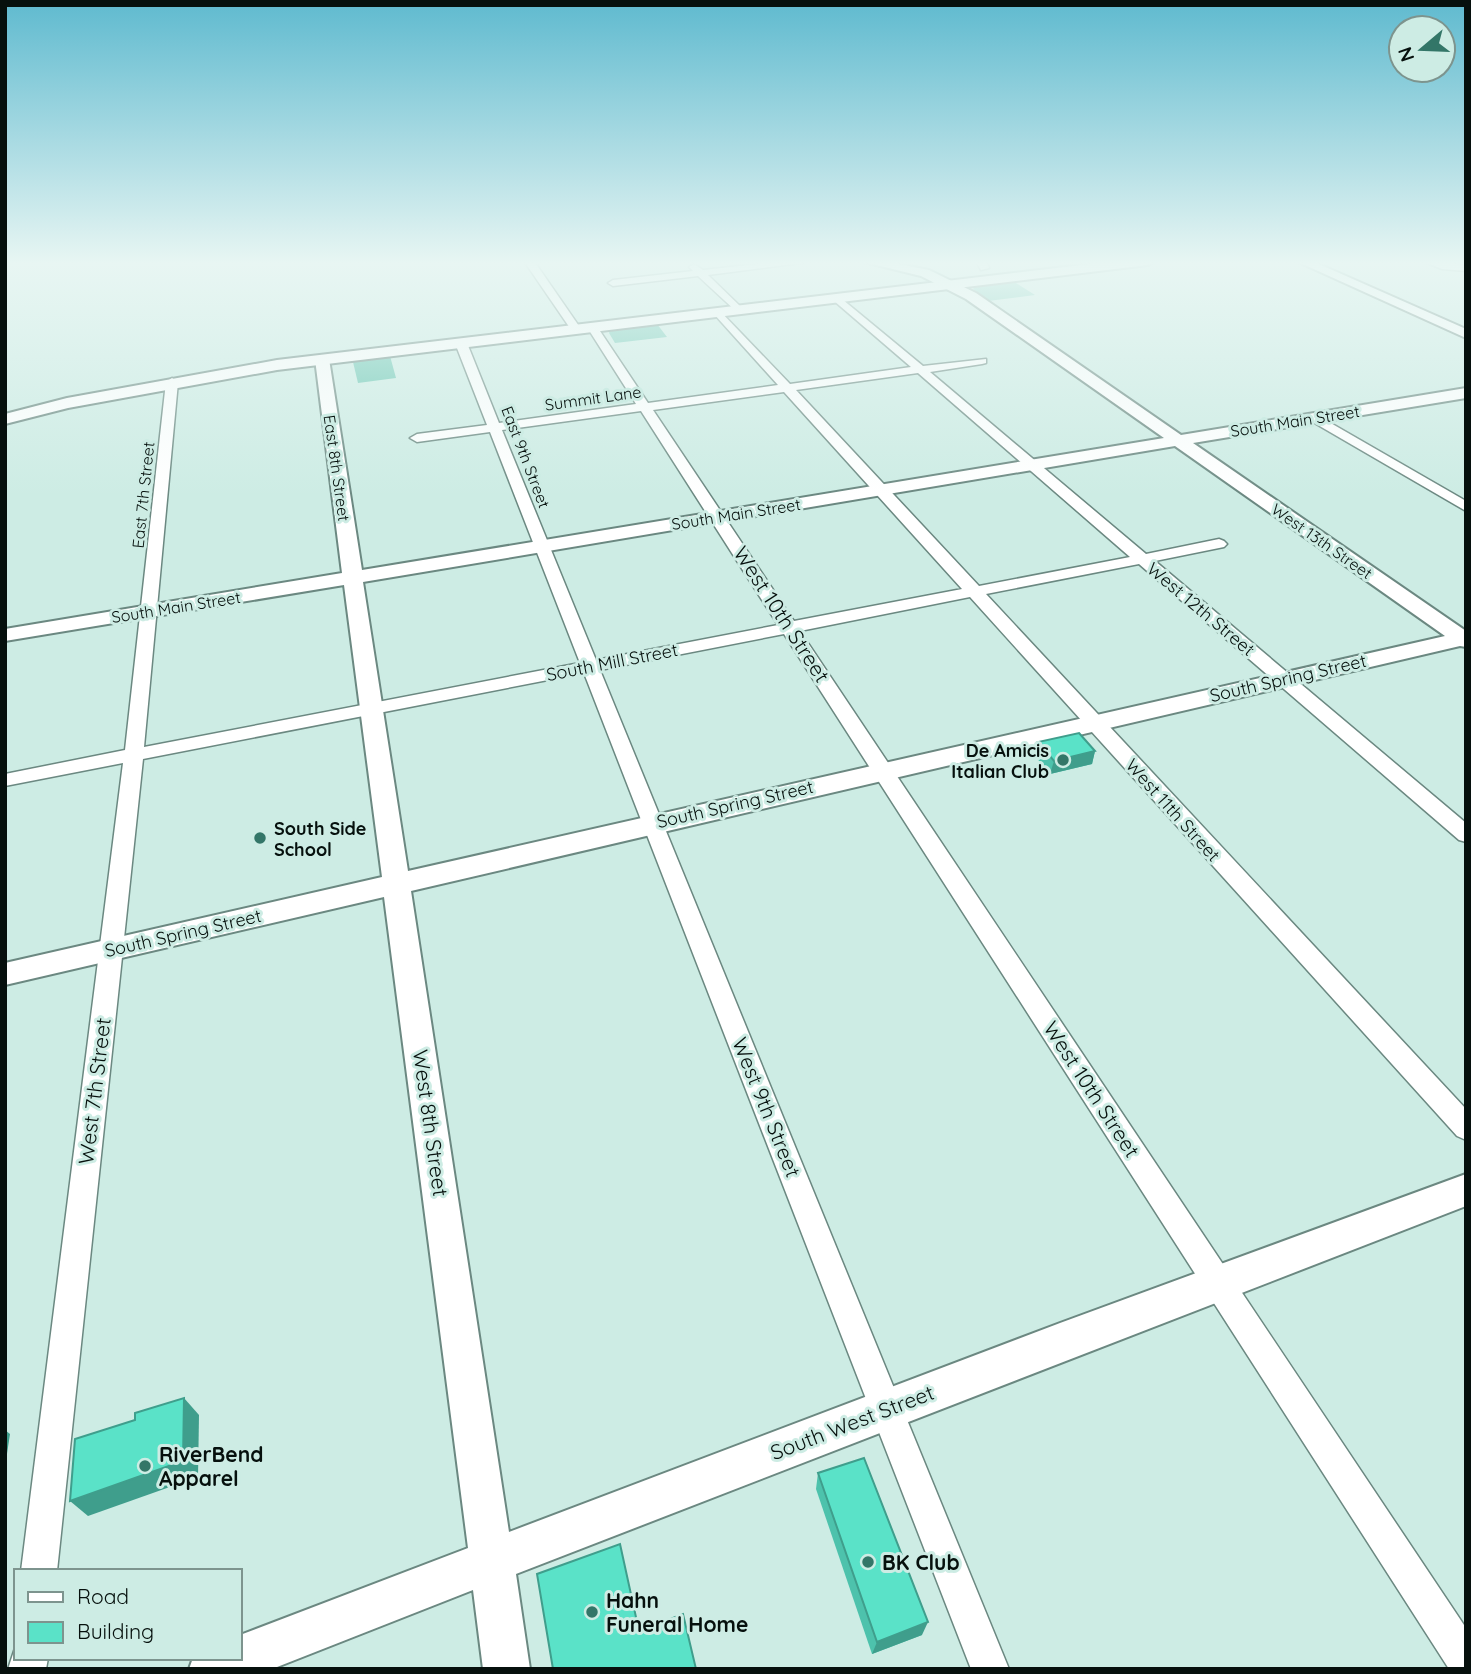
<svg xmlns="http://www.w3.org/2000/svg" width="1471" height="1674" font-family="Quicksand,sans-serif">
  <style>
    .green { fill: #67c5b1 }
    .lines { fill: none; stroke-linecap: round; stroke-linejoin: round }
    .minor-casing { stroke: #6b8881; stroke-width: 3 }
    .tertiary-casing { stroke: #6b8881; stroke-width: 4 }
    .secondary-casing { stroke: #6b8881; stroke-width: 4 }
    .minor { fill: #fff; fill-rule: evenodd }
    .tertiary { fill: #fff; fill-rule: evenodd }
    .secondary { fill: #fff; fill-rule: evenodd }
    .wall { fill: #4dc2ac }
    .shaded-wall { fill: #3f9e8c }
    .building { fill: #5ae2c8; stroke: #3f9e8c; stroke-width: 2 }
    .poi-dot { fill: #337668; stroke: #cdece4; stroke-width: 2.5 }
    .labels { text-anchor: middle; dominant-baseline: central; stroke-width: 6; stroke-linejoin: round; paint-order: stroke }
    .far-street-label { font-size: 16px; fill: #06100d; stroke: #cdece4 }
    .street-label { font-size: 18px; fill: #06100d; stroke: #cdece4 }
    .poi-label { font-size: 18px; font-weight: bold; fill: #06100d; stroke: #cdece4; text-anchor: end }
    .near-street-label { font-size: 21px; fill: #06100d; stroke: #cdece4 }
    .near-poi-label { font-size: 21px; font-weight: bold; fill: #06100d; stroke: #cdece4; text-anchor: start }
  </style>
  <rect width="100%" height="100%" fill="#cdece4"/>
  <!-- green -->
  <g class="green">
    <path d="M1013,281l22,14 -47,6 -15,-12 3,-3z"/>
    <path d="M657,324l10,13 -52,6 -6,-10 1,-3z"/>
    <path d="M390,356l6,22 -38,5 -5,-21z"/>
  </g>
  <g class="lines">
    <defs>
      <g id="minor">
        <path d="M524,261h10l47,68 -1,2h-8z"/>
        <path d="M784,261h32l-108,14 34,33v4l-4,1 -40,-37 -85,10 -5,-3 5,-3 80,-9 -4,-4 5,-3 9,6z"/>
        <path d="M976,261h10l3,7 -8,2z"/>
        <path d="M1422,261l44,4v6l-24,-2z"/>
        <path d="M837,295l86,71 63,-7v4l-4,1 -52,8 216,182 73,-15 5,2 3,3 -3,3 -69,14 311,262v19l-7,-2 -320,-276 -153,30 480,515v31l-9,-4 -487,-539 -170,34 666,997v41h-17l-665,-1035 -184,36 409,999h-38l-387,-996 -441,86 -86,812h-36l102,-808 -118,23v-12l120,-24 41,-368 6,-4 6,4 -34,365 436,-84 -90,-231 -73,10 -7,-4 7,-4 70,-9 -32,-82 2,-2 10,2 32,80 137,-19 -49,-77 5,-3 4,1 52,78 130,-18 -64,-71 -1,-2 5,-3 72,75 121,-17 -78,-67 -1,-2zM918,373l212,184 -151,29 -183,-196zM784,392l178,197 -168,32 -141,-211zM641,411l137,214 -182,35 -94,-230z"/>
        <path d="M1315,414l151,87v10l-155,-90 -2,-3z"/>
        <path d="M16,1645v13h32l-2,11h-38z"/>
      </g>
      <g id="tertiary">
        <path d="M860,261h24l45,9 47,23 205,142 285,-47v10l-273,45 273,188v16l-6,-1 -1049,245 98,641 551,-209 406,-149v32l-950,368 14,95h-47l-10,-79 -201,79h-83l4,-11h47v-23l228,-87 -84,-651 -379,88v-22l377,-86 -38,-292 -339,56v-12l337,-56 -27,-214 7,-4 7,4 33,211 802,-132 -198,-139 -45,-23zM1175,446l270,190 -1037,235 -45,-289z"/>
        <path d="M1296,261h16l154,68v9z"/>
      </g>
      <path id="secondary" d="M1115,261h39l-6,4 -871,105 -209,38 -63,16v-10l62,-16 210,-38z"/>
    </defs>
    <!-- minor casing -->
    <use href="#minor" class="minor-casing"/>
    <!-- tertiary casing -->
    <use href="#tertiary" class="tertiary-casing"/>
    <!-- secondary casing -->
    <use href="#secondary" class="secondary-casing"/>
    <!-- minor -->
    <use href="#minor" class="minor"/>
    <!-- tertiary -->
    <use href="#tertiary" class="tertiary"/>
    <!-- secondary -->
    <use href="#secondary" class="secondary"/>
  </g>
  <!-- wall -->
  <g class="wall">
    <path d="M1038,742l57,9 -3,13 -42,10 -15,-18z"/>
    <path d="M818,1473l104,162 -50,19 -56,-165z"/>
  </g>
  <!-- shaded-wall -->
  <g class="shaded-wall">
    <path d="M1095,751l-3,13 -42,10 4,-13z"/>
    <path d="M184,1398l15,17 -1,62 -110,39 -18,-15z"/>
    <path d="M5,1430l5,4 -5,33z"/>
    <path d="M928,1622l-6,13 -50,19 5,-12z"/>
  </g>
  <!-- building -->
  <g class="building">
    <path d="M1079,733l16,18 -41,10 -16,-19z"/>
    <path d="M184,1398l-1,63 -113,40 5,-62 60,-19v-7z"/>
    <path d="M864,1458l64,164 -51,20 -59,-169z"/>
    <path d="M620,1544l19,87 44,-17 13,55h-143l-16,-95z"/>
  </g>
  <!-- sky -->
  <linearGradient id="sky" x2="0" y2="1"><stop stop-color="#5fbacf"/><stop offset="0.53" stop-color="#e8f6f3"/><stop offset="1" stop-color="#e8f6f3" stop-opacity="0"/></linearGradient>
  <rect width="1471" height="496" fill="url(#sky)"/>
  <!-- markers -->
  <g class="poi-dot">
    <circle cx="1063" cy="760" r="7"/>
    <circle cx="260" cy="838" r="7"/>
    <circle cx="145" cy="1466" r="7"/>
    <circle cx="868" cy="1562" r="7"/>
    <circle cx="592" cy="1612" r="7"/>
  </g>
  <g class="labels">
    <!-- far-street labels -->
    <g class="far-street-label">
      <text transform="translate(593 398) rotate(-8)">Summit Lane</text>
      <text transform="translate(1295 421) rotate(-9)">South Main Street</text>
      <text transform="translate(526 457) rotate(69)">East 9th Street</text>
      <text transform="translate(337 468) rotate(82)">East 8th Street</text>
      <text transform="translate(143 495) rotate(-84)">East 7th Street</text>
      <text transform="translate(736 514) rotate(-9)">South Main Street</text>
      <text transform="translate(1322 541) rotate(35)">West 13th Street</text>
      <text transform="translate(176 607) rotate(-9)">South Main Street</text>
    </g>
    <!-- street labels -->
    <g class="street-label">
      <text transform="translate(1201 609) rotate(40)">West 12th Street</text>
      <text transform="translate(612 662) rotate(-11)">South Mill Street</text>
      <text transform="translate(1288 678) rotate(-13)">South Spring Street</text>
      <text transform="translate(735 804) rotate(-13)">South Spring Street</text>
      <text transform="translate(1173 810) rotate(48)">West 11th Street</text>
      <text transform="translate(183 933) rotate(-13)">South Spring Street</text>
    </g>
    <!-- poi labels -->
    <g class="poi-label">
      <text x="1049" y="750">De Amicis<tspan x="1049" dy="21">Italian Club</tspan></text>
      <text x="274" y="828" text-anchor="start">South Side<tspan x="274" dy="21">School</tspan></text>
    </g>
    <!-- near-street labels -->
    <g class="near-street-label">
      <text transform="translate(782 614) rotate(57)">West 10th Street</text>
      <text transform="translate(1092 1089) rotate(57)">West 10th Street</text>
      <text transform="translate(94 1091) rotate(-83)">West 7th Street</text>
      <text transform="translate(767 1107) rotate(68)">West 9th Street</text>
      <text transform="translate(431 1123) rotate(82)">West 8th Street</text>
      <text transform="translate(852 1422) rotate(-21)">South West Street</text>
    </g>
    <!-- near-poi labels -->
    <g class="near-poi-label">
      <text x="159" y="1454">RiverBend<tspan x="159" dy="24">Apparel</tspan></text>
      <text x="882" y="1562">BK Club</text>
      <text x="606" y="1600">Hahn<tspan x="606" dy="24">Funeral Home</tspan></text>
    </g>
  </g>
  <!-- border -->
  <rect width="1471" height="1674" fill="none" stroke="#06100d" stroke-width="14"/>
  <!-- legend -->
  <rect x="14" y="1569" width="228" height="91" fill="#cdece4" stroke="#7d948e" stroke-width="2"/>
  <rect x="28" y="1592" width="35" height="10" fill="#ffffff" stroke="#7d948e" stroke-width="2"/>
  <text x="77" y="1604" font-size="21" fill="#06100d">Road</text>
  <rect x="28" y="1622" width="35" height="21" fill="#5ae2c8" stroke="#7d948e" stroke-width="2"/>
  <text x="77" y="1639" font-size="21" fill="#06100d">Building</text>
  <!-- north arrow -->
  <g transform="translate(1422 49) rotate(251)"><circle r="33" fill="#cdece4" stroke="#7d948e" stroke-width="2"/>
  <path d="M0-5L12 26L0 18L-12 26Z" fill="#337668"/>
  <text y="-10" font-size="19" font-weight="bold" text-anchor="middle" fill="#06100d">N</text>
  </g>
</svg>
